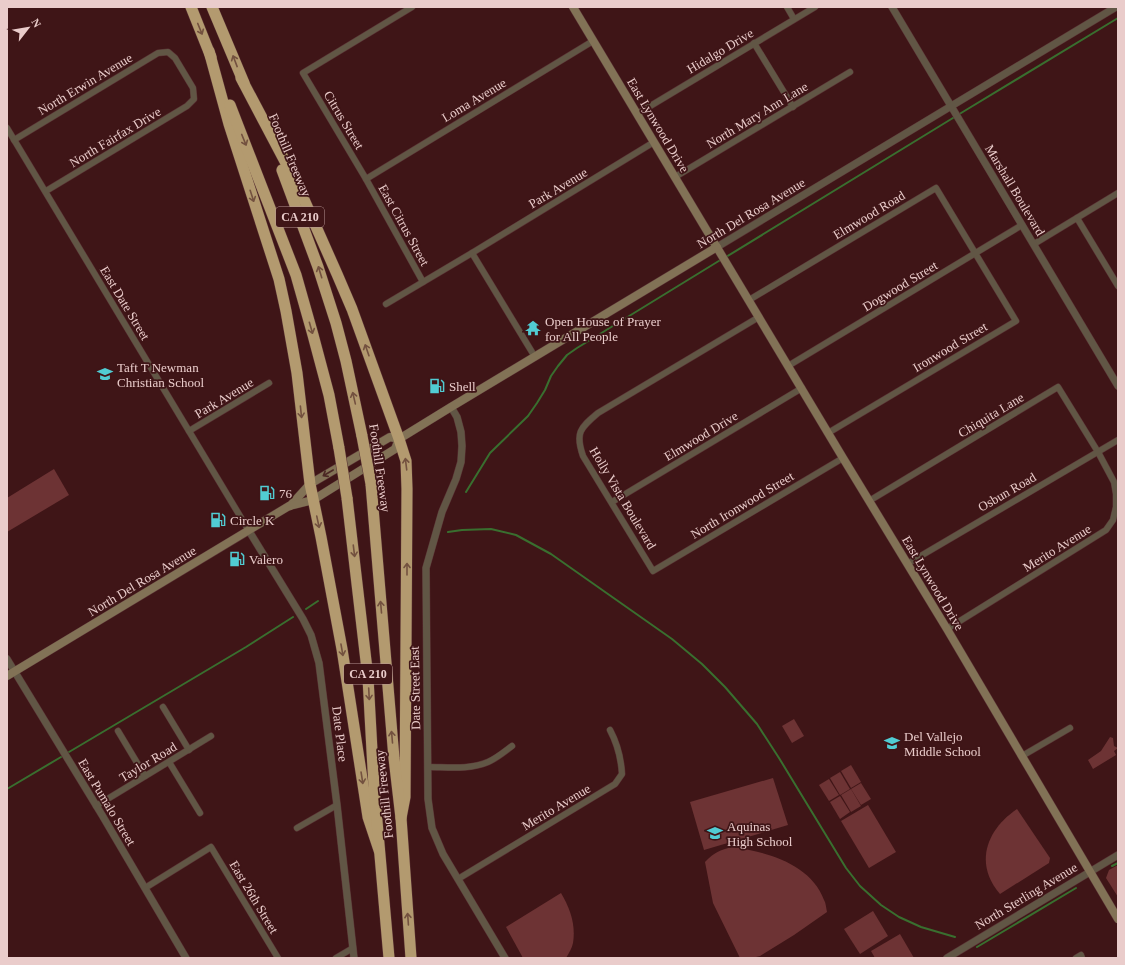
<svg xmlns="http://www.w3.org/2000/svg" width="1125" height="965" font-family="Georgia,serif">
  <style>
    .green { fill: #6d3334 }
    .lines { fill: none; stroke-linecap: round; stroke-linejoin: round }
    .stream { stroke: #396f2f; stroke-width: 2 }
    .minor-casing { stroke: #5a3234; stroke-width: 7 }
    .tertiary-casing { stroke: #5a3234; stroke-width: 8 }
    .secondary-casing { stroke: #5a3234; stroke-width: 9 }
    .motorway-casing { stroke: #5a3234; stroke-width: 12 }
    .minor { stroke: #615645; stroke-width: 6 }
    .tertiary { stroke: #615645; stroke-width: 7 }
    .secondary { stroke: #827256; stroke-width: 8 }
    .motorway { stroke: #b39a6f; stroke-width: 11 }
    .motorway-bridge-casing { stroke: #5a3234; stroke-width: 12; stroke-linecap: butt }
    .motorway-bridge { stroke: #b39a6f; stroke-width: 11 }
    .oneway { stroke: #73513f }
    .oneway2 { stroke: #4c2824 }
    .labels { text-anchor: middle; dominant-baseline: central; stroke-width: 3.5; stroke-linejoin: round; paint-order: stroke }
    .shield { fill: #3f1517; stroke: #b79595; stroke-width: 1 }
    .shield-label { font-size: 12px; font-weight: bold; fill: #eacccb }
    .street-label { font-size: 13px; fill: #eacccb; stroke: #3f1517 }
    .poi-label { font-size: 13px; fill: #eacccb; stroke: #3f1517; text-anchor: start }
  </style>
  <rect width="100%" height="100%" fill="#3f1517"/>
  <!-- green -->
  <g class="green">
    <path d="M54,469l15,26 -62,37v-34z"/>
    <path d="M794,719l10,17 -12,7 -10,-17z"/>
    <path d="M1110,737l3,1 1,8 4,2 -4,3 2,4 -23,14 -5,-9 13,-9z"/>
    <path d="M851,765l10,17 -10,6 -10,-17z"/>
    <path d="M840,772l10,17 -10,6 -10,-17z"/>
    <path d="M773,778l15,47 -84,25 -14,-48z"/>
    <path d="M829,779l10,16 -10,6 -10,-16z"/>
    <path d="M861,783l10,16 -10,6 -10,-16z"/>
    <path d="M851,789l10,17 -10,6 -10,-17z"/>
    <path d="M840,796l10,16 -10,7 -10,-17z"/>
    <path d="M868,805l28,47 -27,16 -28,-47z"/>
    <path d="M1017,809l33,49 -1,5 -49,31c-26,-30 -14,-64 17,-85z"/>
    <path d="M733,847c34,5 78,17 91,53 2,3 2,8 3,12l-33,23 -34,21 -8,2h-12l-27,-55 -8,-41c10,-10 14,-12 28,-15z"/>
    <path d="M1118,865v32l-12,-19 3,-8z"/>
    <path d="M561,893c9,15 15,32 12,50 -1,5 -4,10 -7,15h-43l-17,-31z"/>
    <path d="M873,911l15,25 -28,18 -16,-25z"/>
    <path d="M900,934l14,24h-39l-4,-7z"/>
  </g>
  <g class="lines">
    <!-- stream -->
    <g class="stream">
      <path d="M726,257l240,-147 152,-92"/>
      <path d="M466,492l24,-39 38,-37 9,-13 8,-13 6,-14 7,-10 9,-11 10,-7 145,-89"/>
      <path d="M448,532l14,-2 29,-1 25,6 35,19 121,85 30,25 23,23 32,37 22,34 67,110 14,18 21,19 18,12 22,10 34,10"/>
      <path d="M306,609l12,-8"/>
      <path d="M69,752l177,-105 47,-30"/>
      <path d="M7,789l54,-32"/>
      <path d="M1112,866l6,-3"/>
      <path d="M977,947l99,-59"/>
    </g>
    <defs>
      <g id="minor">
        <path d="M412,7l-109,66 63,106 57,103"/>
        <path d="M787,7l7,12"/>
        <path d="M754,43l39,64"/>
        <path d="M637,114l178,-107"/>
        <path d="M7,128l242,403"/>
        <path d="M14,140l144,-87 10,-1 7,6 18,30 1,11 -7,7 -141,85"/>
        <path d="M675,177l175,-105"/>
        <path d="M366,179l227,-138"/>
        <path d="M1077,218l41,68"/>
        <path d="M1034,244l84,-51"/>
        <path d="M472,253l63,104"/>
        <path d="M749,300l187,-112 80,133 -188,112"/>
        <path d="M386,304l86,-51 182,-111"/>
        <path d="M759,317l-161,96c-18,15 -23,20 -15,43l70,115 190,-113"/>
        <path d="M788,366l234,-141"/>
        <path d="M189,431l80,-48"/>
        <path d="M869,501l189,-114 40,65 16,30 2,12v13l-3,13 -7,10 -159,99"/>
        <path d="M612,502l190,-114"/>
        <path d="M907,564l211,-124"/>
        <path d="M163,707l26,43"/>
        <path d="M118,731l27,45"/>
        <path d="M1022,756l48,-28"/>
        <path d="M169,762l31,51"/>
        <path d="M428,767c20,0 41,3 60,-5 9,-4 16,-10 24,-16"/>
        <path d="M96,806l115,-70"/>
        <path d="M297,828l40,-23"/>
        <path d="M458,879l157,-95 7,-10c-1,-17 -4,-29 -12,-44"/>
        <path d="M145,888l66,-41 67,111"/>
        <path d="M336,958l17,-10"/>
        <path d="M1076,958l5,-3 1,3"/>
      </g>
      <g id="tertiary">
        <path d="M892,7l226,379"/>
        <path d="M717,247l399,-240"/>
        <path d="M451,407l6,10 4,15 1,14 -1,16 -5,17 -14,33 -16,56 2,231 4,29 11,26 62,104"/>
        <path d="M249,531l54,88 8,16 8,28 18,142 17,153"/>
        <path d="M7,659l95,156 84,143"/>
        <path d="M947,958l171,-103"/>
      </g>
      <g id="secondary">
        <path d="M573,7l270,451 104,171 171,290"/>
        <path d="M290,506l20,-22 80,-47 9,2"/>
        <path d="M7,676l282,-170 24,-6 82,-51 4,-10 52,-32 266,-160"/>
      </g>
      <g id="motorway">
        <path d="M191,7l20,50"/>
        <path d="M212,7l32,76"/>
        <path d="M209,51l20,73 50,155 7,32 11,62 13,111 11,53 21,112 26,168 11,33"/>
        <path d="M241,78l57,108 39,88 15,35 47,130 7,22 1,28 -2,308 -4,21"/>
        <path d="M230,105l66,170 17,60 16,60 10,53"/>
        <path d="M282,170l36,97 18,56 10,38 16,75"/>
        <path d="M371,484l23,274 7,60 10,140"/>
        <path d="M347,498l21,180 6,109 15,171"/>
      </g>
    </defs>
    <!-- minor casing -->
    <use href="#minor" class="minor-casing"/>
    <!-- tertiary casing -->
    <use href="#tertiary" class="tertiary-casing"/>
    <!-- secondary casing -->
    <use href="#secondary" class="secondary-casing"/>
    <!-- motorway casing -->
    <use href="#motorway" class="motorway-casing"/>
    <!-- minor -->
    <use href="#minor" class="minor"/>
    <!-- tertiary -->
    <use href="#tertiary" class="tertiary"/>
    <!-- secondary -->
    <use href="#secondary" class="secondary"/>
    <!-- motorway -->
    <use href="#motorway" class="motorway"/>
    <defs>
      <g id="motorway-bridge">
        <path d="M362,436l9,48"/>
        <path d="M339,448l8,50"/>
      </g>
    </defs>
    <!-- motorway-bridge casing -->
    <use href="#motorway-bridge" class="motorway-bridge-casing"/>
    <!-- motorway-bridge -->
    <use href="#motorway-bridge" class="motorway-bridge"/>
  </g>
  <!-- one-way arrows -->
  <defs><path id="oneway-shaft" d="M-6 0H5M1.5-3L5.5 0L1.5 3" fill="none" stroke-width="1.6" stroke-linecap="round" stroke-linejoin="round"/></defs>
  <g class="oneway">
    <use href="#oneway-shaft" transform="translate(200 29) rotate(68)"/>
    <use href="#oneway-shaft" transform="translate(235 61) rotate(-111)"/>
    <use href="#oneway-shaft" transform="translate(244 140) rotate(68)"/>
    <use href="#oneway-shaft" transform="translate(252 196) rotate(72)"/>
    <use href="#oneway-shaft" transform="translate(320 272) rotate(-107)"/>
    <use href="#oneway-shaft" transform="translate(311 328) rotate(74)"/>
    <use href="#oneway-shaft" transform="translate(367 350) rotate(-109)"/>
    <use href="#oneway-shaft" transform="translate(354 398) rotate(-103)"/>
    <use href="#oneway-shaft" transform="translate(301 412) rotate(84)"/>
    <use href="#oneway-shaft" transform="translate(406 464) rotate(-97)"/>
    <use href="#oneway-shaft" transform="translate(318 522) rotate(78)"/>
    <use href="#oneway-shaft" transform="translate(354 551) rotate(83)"/>
    <use href="#oneway-shaft" transform="translate(407 569) rotate(-90)"/>
    <use href="#oneway-shaft" transform="translate(381 607) rotate(-95)"/>
    <use href="#oneway-shaft" transform="translate(342 650) rotate(80)"/>
    <use href="#oneway-shaft" transform="translate(369 694) rotate(87)"/>
    <use href="#oneway-shaft" transform="translate(392 737) rotate(-95)"/>
    <use href="#oneway-shaft" transform="translate(362 778) rotate(81)"/>
    <use href="#oneway-shaft" transform="translate(408 919) rotate(-94)"/>
  </g>
  <use class="oneway2" href="#oneway-shaft" transform="translate(328 473) rotate(150)"/>
  <!-- icons -->
  <defs>
    <symbol id="temple-bare" viewBox="-9 -9 18 18"><path d="M0-6L5-2H3V0L6.5 2.5H4V6H1.5V3h-3V6H-4V2.5H-6.5L-3 0V-2H-5Z" fill="#51ccd3" stroke="#3f1517" stroke-width="2.5" paint-order="stroke"/></symbol>
    <symbol id="school-bare" viewBox="-9 -9 18 18"><path d="M0-5L7-2L0 1L-7-2ZM-4 1L0 2.5L4 1V4Q0 6-4 4Z" fill="#51ccd3" stroke="#3f1517" stroke-width="2.5" paint-order="stroke"/></symbol>
    <symbol id="fuel-bare" viewBox="-9 -9 18 18"><path d="M-5.5-6h7V0h2V4h1.3V-2.5L3-4.5l.8-.8L6-3V5H2.5V1h-1V6h-7ZM-4.2-4.7v3.2H.2V-4.7Z" fill="#51ccd3" stroke="#3f1517" stroke-width="2.5" paint-order="stroke"/></symbol>
  </defs>
  <g fill-rule="evenodd">
    <use href="#temple-bare" x="522" y="317" width="22" height="22"/>
    <use href="#school-bare" x="94" y="363" width="22" height="22"/>
    <use href="#fuel-bare" x="426" y="375" width="22" height="22"/>
    <use href="#fuel-bare" x="256" y="482" width="22" height="22"/>
    <use href="#fuel-bare" x="207" y="509" width="22" height="22"/>
    <use href="#fuel-bare" x="226" y="548" width="22" height="22"/>
    <use href="#school-bare" x="881" y="732" width="22" height="22"/>
    <use href="#school-bare" x="704" y="822" width="22" height="22"/>
  </g>
  <g class="labels">
    <!-- shield labels -->
    <g class="shield">
      <rect x="276" y="207" width="48" height="20" rx="3"/>
      <rect x="344" y="664" width="48" height="20" rx="3"/>
    </g>
    <g class="shield-label">
      <text x="300" y="217">CA 210</text>
      <text x="368" y="674">CA 210</text>
    </g>
    <!-- street labels -->
    <g class="street-label">
      <text transform="translate(720 51) rotate(-31)">Hidalgo Drive</text>
      <text transform="translate(85 84) rotate(-31)">North Erwin Avenue</text>
      <text transform="translate(474 100) rotate(-31)">Loma Avenue</text>
      <text transform="translate(757 115) rotate(-31)">North Mary Ann Lane</text>
      <text transform="translate(344 120) rotate(59)">Citrus Street</text>
      <text transform="translate(658 125) rotate(59)">East Lynwood Drive</text>
      <text transform="translate(115 137) rotate(-31)">North Fairfax Drive</text>
      <text transform="translate(290 155) rotate(67)">Foothill Freeway</text>
      <text transform="translate(558 188) rotate(-31)">Park Avenue</text>
      <text transform="translate(1015 190) rotate(59)">Marshall Boulevard</text>
      <text transform="translate(751 213) rotate(-31)">North Del Rosa Avenue</text>
      <text transform="translate(869 215) rotate(-31)">Elmwood Road</text>
      <text transform="translate(404 225) rotate(61)">East Citrus Street</text>
      <text transform="translate(900 286) rotate(-31)">Dogwood Street</text>
      <text transform="translate(125 303) rotate(59)">East Date Street</text>
      <text transform="translate(950 347) rotate(-31)">Ironwood Street</text>
      <text transform="translate(224 398) rotate(-31)">Park Avenue</text>
      <text transform="translate(991 415) rotate(-31)">Chiquita Lane</text>
      <text transform="translate(701 436) rotate(-31)">Elmwood Drive</text>
      <text transform="translate(380 468) rotate(82)">Foothill Freeway</text>
      <text transform="translate(1007 492) rotate(-30)">Osbun Road</text>
      <text transform="translate(623 498) rotate(59)">Holly Vista Boulevard</text>
      <text transform="translate(742 505) rotate(-31)">North Ironwood Street</text>
      <text transform="translate(1057 548) rotate(-32)">Merito Avenue</text>
      <text transform="translate(142 581) rotate(-31)">North Del Rosa Avenue</text>
      <text transform="translate(933 583) rotate(59)">East Lynwood Drive</text>
      <text transform="translate(415 688) rotate(-91)">Date Street East</text>
      <text transform="translate(340 734) rotate(83)">Date Place</text>
      <text transform="translate(148 762) rotate(-31)">Taylor Road</text>
      <text transform="translate(384 794) rotate(-96)">Foothill Freeway</text>
      <text transform="translate(107 802) rotate(59)">East Pumalo Street</text>
      <text transform="translate(556 807) rotate(-31)">Merito Avenue</text>
      <text transform="translate(1026 896) rotate(-31)">North Sterling Avenue</text>
      <text transform="translate(254 897) rotate(59)">East 26th Street</text>
    </g>
    <!-- poi labels -->
    <g class="poi-label">
      <text x="545" y="321">Open House of Prayer<tspan x="545" dy="15">for All People</tspan></text>
      <text x="117" y="367">Taft T Newman<tspan x="117" dy="15">Christian School</tspan></text>
      <text x="449" y="386">Shell</text>
      <text x="279" y="493">76</text>
      <text x="230" y="520">Circle K</text>
      <text x="249" y="559">Valero</text>
      <text x="904" y="736">Del Vallejo<tspan x="904" dy="15">Middle School</tspan></text>
      <text x="727" y="826">Aquinas<tspan x="727" dy="15">High School</tspan></text>
    </g>
  </g>
  <!-- border -->
  <rect width="1125" height="965" fill="none" stroke="#eacccb" stroke-width="16"/>
  <!-- north arrow -->
  <g transform="translate(28 28) rotate(59)" stroke="#3f1517" stroke-width="3" paint-order="stroke">
  <path d="M0-3L7 15L0 10L-7 15Z" fill="#eacccb"/>
  <text y="-6" font-size="11" font-weight="bold" text-anchor="middle" fill="#eacccb">N</text>
  </g>
</svg>
